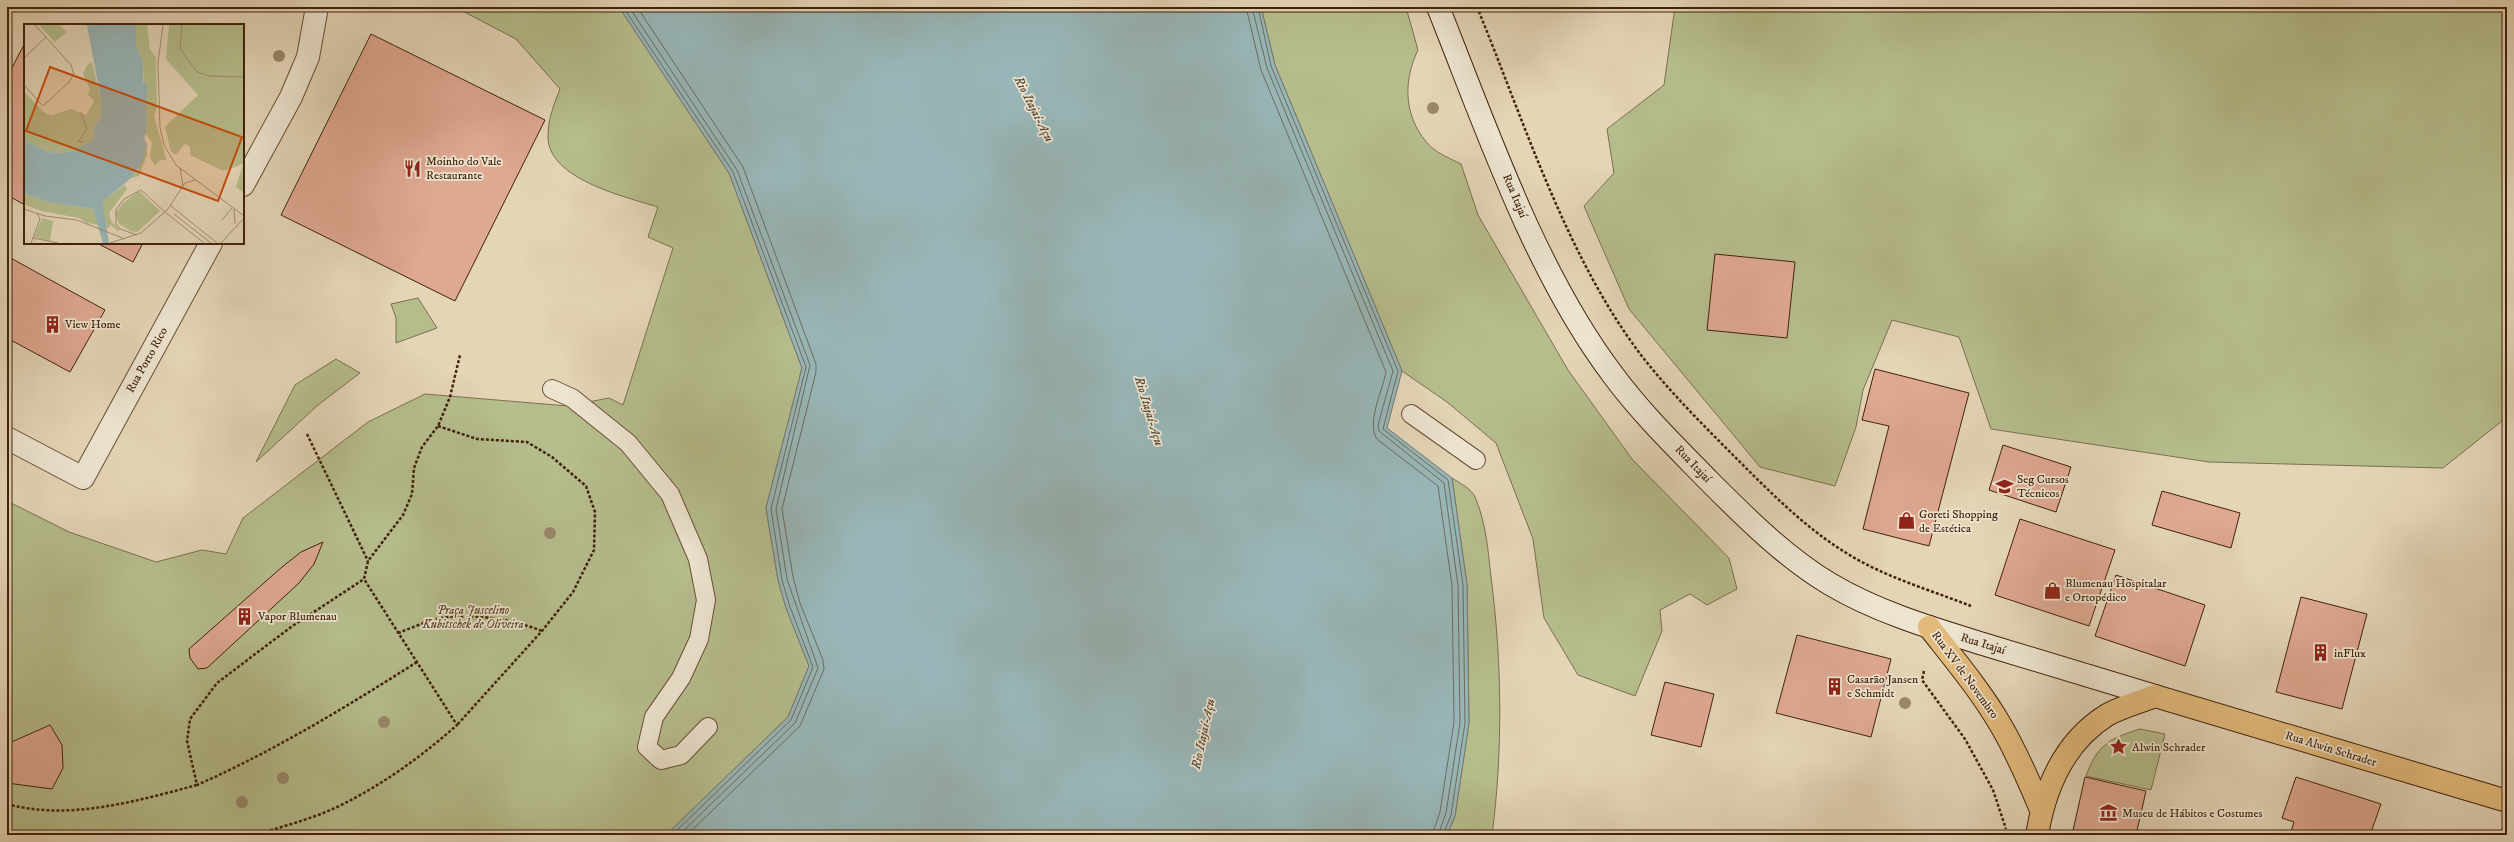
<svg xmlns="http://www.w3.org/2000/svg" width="2514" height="842" font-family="'IM FELL DW Pica',serif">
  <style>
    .green { fill: #b6bd8d; stroke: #7c704c }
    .water { fill: #98b6b7; stroke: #757b72 }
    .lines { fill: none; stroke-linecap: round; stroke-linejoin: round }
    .shore { stroke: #6c6c60; stroke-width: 1 }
    .building { fill: #dea891; stroke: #41220a }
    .lane-casing { stroke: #6a4f35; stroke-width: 20 }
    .street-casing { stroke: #6a4f35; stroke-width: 24 }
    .secondary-casing { stroke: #41220a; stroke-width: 24 }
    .primary-casing { stroke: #41220a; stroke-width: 24 }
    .path { stroke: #41220a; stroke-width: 2.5; stroke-dasharray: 3 2; stroke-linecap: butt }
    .lane { stroke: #ede4d0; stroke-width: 18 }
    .street { stroke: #ede4d0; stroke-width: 22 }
    .secondary { stroke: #ede4d0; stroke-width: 22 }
    .primary { stroke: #e2ba7c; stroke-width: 22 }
    .tree { fill: #9a886a }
    .labels { text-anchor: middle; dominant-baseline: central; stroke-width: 3.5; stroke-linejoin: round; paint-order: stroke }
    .poi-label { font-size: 12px; fill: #41220a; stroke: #ede4d0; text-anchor: start }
    .street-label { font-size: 12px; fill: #41220a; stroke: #ede4d0 }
    .park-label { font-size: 12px; font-style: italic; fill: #5e492b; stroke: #ede4d0 }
    .water-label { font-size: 13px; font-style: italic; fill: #574735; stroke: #ede4d0 }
    .inset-road { fill: none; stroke: #a38d72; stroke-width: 1 }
    .view { fill: #c74e0c; fill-opacity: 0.15; stroke: #c74e0c; stroke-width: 2 }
    .inset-edge { fill: none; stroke: #41220a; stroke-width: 2 }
  </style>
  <rect width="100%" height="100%" fill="#e4d5b7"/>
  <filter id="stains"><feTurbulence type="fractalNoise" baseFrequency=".005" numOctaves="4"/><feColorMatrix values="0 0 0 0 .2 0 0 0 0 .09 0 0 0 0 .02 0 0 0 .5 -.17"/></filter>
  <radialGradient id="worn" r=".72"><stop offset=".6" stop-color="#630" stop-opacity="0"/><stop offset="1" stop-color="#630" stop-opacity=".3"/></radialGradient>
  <!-- green -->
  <g class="green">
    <path d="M455,7h164l110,166 73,195 -36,140 12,72 8,28 23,58 -21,51 -122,118h-659v-334l62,31 87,30 46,-12 24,4 17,-36 125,-96 57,-28 143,12 41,-8 14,7 50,-157 -25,-11 10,-30c-32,-10 -111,-28 -110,-71 0,-17 6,-32 12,-47l-44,-50z"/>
    <path d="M1261,7h145l12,43c-16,33 -14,70 13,97 8,7 20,12 30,17l17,51 90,155 64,89 97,99 8,31 -30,16 -17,-11 -30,16 2,21 -27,65 -57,-21 -34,-57 -11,-79 -37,-96 -49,-41 -45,-31 -127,-306z"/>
    <path d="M1675,7h832v410l-64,51 -234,-6 -218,-33 -32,-92 -67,-17 -29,70 -7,37 -21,59 -75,-19 -131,-158 -45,-103 30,-33 -7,-44 57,-44z"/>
    <path d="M418,298l19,30 -41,15v-25l-5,-14z"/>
    <path d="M336,359l24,14 -42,32 -62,57 39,-77z"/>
    <path d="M1452,478c6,4 20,11 23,19 11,25 13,53 16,80 11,83 12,175 1,258h-45l8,-19 14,-93 -2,-138z"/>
    <path d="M2140,729l25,5 -14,56 -65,-14c11,-31 24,-38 54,-47z"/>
  </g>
  <!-- water -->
  <path class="water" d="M619,7h642l14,58 127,306 -15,57 65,50 15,107 2,138 -14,93 -8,19h-781l122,-118 21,-51 -23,-58 -8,-28 -12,-72 36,-140 -73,-195z"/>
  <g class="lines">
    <!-- shore -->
    <g class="shore">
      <path d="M623,7l110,165 73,195 -35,142 11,71 8,27 23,60 -22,53 -119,115"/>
      <path d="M629,7l108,163 73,195 -34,144 11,70 31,89 -23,55 -116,112"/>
      <path d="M637,7l106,160 73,197v8l-34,137 11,68 7,26 23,57 1,9 -24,57 -113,109"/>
      <path d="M1246,7l15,63 125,302c-3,17 -21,54 -8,68l60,46 14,100 2,136 -14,90 -8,23"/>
      <path d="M1252,7l15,61 126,303 -15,54 1,6 65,52 14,103 2,137 -14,90 -8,22"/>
      <path d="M1258,7l13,59 127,305 -15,58 65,51 15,105 2,138 -14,92 -8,20"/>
    </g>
  </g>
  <!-- building -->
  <g class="building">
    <path d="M371,34l174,86 -90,181 -174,-86z"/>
    <path d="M25,43v162l-18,-10v-118z"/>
    <path d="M97,243h46l-10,19z"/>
    <path d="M1715,254l80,8 -8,76 -80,-8z"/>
    <path d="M7,256l98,54 -35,62 -63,-34z"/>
    <path d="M1875,369l94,24 -40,153 -66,-17 26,-103 -27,-6z"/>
    <path d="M2003,445l68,22 -15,45 -67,-22z"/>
    <path d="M2162,491l78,22 -9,35 -79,-23z"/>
    <path d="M2020,519l95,31 -26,76 -94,-31z"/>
    <path d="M323,542l-9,22 -15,19 -92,85 -9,1 -8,-11 -1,-9 93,-82 19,-15z"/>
    <path d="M2116,575l89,30 -20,61 -90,-30z"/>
    <path d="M2301,597l66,17 -25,95 -66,-17z"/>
    <path d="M1797,635l94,24 -20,78 -95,-24z"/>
    <path d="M1665,682l49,12 -13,53 -50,-12z"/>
    <path d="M50,725l12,20 1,23 -11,21 -45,-6v-39z"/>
    <path d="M2085,777l61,14 -10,44h-64z"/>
    <path d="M2296,777l85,27 -11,31h-80l4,-13 -12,-4z"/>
  </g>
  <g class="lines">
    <defs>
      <g id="lane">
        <path d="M552,389l20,9 56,45 42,51 28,65 8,41 -7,39 -18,39 -27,39 -7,30 14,13 20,-5 27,-28"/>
        <path d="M1411,414l65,46"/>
      </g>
      <g id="street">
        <path d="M243,185l48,-88 17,-40 9,-50"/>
        <path d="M7,438l76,40 128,-235"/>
      </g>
      <path id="secondary" d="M1438,7c48,120 97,265 175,368 28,38 63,72 96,106 37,37 76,76 121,103 47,28 101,44 153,60 57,17 115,35 172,52"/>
      <g id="primary">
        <path d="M1929,627c25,32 51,63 71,97 16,27 29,57 41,86"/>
        <path d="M2037,835c8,-48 27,-93 70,-120 14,-8 33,-13 48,-19l352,105"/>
      </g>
    </defs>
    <!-- lane casing -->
    <use href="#lane" class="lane-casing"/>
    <!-- street casing -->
    <use href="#street" class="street-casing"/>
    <!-- secondary casing -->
    <use href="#secondary" class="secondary-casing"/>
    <!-- primary casing -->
    <use href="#primary" class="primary-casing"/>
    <!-- path -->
    <g class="path">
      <path d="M1477,7c47,114 89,249 164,348 28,36 61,69 93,101 35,35 71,72 114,98 37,23 82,36 123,52"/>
      <path d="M438,426l39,13 50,3 25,15 34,29 9,26 -1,38 -21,42 -31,39 -85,94"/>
      <path d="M307,434l61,127"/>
      <path d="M398,633c16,-6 33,-14 50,-16 31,-3 66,3 94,14"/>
      <path d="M417,662c-71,45 -143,89 -220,123l-10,-44 3,-22 27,-36 74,-56 73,-48 4,-18 35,-46 9,-21 2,-26 8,-21 16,-21 12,-29 10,-42"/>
      <path d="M1924,671l-2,9 43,59 28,51 13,39"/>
      <path d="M7,804c62,17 130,-3 190,-19"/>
      <path d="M256,835c27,-9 56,-16 81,-28 44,-21 84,-50 120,-82l-93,-146"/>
    </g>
    <!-- lane -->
    <use href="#lane" class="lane"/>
    <!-- street -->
    <use href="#street" class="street"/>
    <!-- secondary -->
    <use href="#secondary" class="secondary"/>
    <!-- primary -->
    <use href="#primary" class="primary"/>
  </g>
  <!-- trees -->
  <g class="tree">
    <circle cx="279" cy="56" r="6"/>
    <circle cx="1433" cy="108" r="6"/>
    <circle cx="550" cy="533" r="6"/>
    <circle cx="1905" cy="703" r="6"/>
    <circle cx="384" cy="722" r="6"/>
    <circle cx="283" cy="778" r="6"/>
    <circle cx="242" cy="802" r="6"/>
  </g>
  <!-- icons -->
  <defs>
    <symbol id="restaurant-bare" viewBox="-9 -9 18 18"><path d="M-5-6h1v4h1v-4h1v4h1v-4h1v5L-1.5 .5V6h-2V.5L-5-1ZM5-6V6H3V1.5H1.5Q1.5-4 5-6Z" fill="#8f2418" stroke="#ede4d0" stroke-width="2.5" paint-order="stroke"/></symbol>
    <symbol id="building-bare" viewBox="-9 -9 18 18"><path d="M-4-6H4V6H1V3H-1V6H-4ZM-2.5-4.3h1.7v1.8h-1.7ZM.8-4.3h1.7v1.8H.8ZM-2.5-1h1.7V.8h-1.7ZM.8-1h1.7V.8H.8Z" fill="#8f2418" stroke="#ede4d0" stroke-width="2.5" paint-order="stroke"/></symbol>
    <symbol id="university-bare" viewBox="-9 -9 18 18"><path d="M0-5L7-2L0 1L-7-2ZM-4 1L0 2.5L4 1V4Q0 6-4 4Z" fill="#8f2418" stroke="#ede4d0" stroke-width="2.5" paint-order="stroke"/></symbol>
    <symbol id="shop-bare" viewBox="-9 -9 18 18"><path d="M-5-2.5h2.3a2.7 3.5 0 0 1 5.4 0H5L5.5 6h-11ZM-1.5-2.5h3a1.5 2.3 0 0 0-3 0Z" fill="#8f2418" stroke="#ede4d0" stroke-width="2.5" paint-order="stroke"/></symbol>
    <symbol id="sight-bare" viewBox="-9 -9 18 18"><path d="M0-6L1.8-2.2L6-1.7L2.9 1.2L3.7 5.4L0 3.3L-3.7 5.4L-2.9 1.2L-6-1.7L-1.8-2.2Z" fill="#8f2418" stroke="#ede4d0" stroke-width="2.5" paint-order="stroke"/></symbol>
    <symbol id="museum-bare" viewBox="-9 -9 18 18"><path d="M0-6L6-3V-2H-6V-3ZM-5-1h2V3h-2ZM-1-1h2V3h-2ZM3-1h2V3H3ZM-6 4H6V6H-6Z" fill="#8f2418" stroke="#ede4d0" stroke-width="2.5" paint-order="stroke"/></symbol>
  </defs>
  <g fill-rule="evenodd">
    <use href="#restaurant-bare" x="400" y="156" width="25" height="25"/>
    <use href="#building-bare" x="40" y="312" width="25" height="25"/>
    <use href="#university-bare" x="1992" y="474" width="25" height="25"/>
    <use href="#shop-bare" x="1894" y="508" width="25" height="25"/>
    <use href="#shop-bare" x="2040" y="578" width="25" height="25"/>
    <use href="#building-bare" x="232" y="604" width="25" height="25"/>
    <use href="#building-bare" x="2308" y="640" width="25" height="25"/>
    <use href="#building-bare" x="1822" y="674" width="25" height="25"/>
    <use href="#sight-bare" x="2106" y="734" width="25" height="25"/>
    <use href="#museum-bare" x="2096" y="800" width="25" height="25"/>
  </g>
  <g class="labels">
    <!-- poi labels -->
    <g class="poi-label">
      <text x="426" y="161">Moinho do Vale<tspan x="426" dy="14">Restaurante</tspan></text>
      <text x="65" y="324">View Home</text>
      <text x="2017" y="479">Seg Cursos<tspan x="2017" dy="14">Técnicos</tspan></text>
      <text x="1919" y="514">Goreti Shopping<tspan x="1919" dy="14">de Estética</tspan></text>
      <text x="2065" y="583">Blumenau Hospitalar<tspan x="2065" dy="14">e Ortopédico</tspan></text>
      <text x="258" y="616">Vapor Blumenau</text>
      <text x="2334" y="653">inFlux</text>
      <text x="1847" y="679">Casarão Jansen<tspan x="1847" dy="14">e Schmidt</tspan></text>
      <text x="2132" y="747">Alwin Schrader</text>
      <text x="2122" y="813">Museu de Hábitos e Costumes</text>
    </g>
    <!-- street labels -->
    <g class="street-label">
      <text transform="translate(1515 196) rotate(67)">Rua Itajaí</text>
      <text transform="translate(147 360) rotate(-61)">Rua Porto Rico</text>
      <text transform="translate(1693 464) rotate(46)">Rua Itajaí</text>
      <text transform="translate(1983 644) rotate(17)">Rua Itajaí</text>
      <text transform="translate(1965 675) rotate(54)">Rua XV de Novembro</text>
      <text transform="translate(2331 749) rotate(17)">Rua Alwin Schrader</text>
    </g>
    <!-- park labels -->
    <g class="park-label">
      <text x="473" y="610">Praça Juscelino<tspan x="473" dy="14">Kubitschek de Oliveira</tspan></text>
    </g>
    <!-- water labels -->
    <g class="water-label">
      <text transform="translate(1034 109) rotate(63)">Rio Itajaí-Açu</text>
      <text transform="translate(1149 411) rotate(73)">Rio Itajaí-Açu</text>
      <text transform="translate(1203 734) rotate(-78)">Rio Itajaí-Açu</text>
    </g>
  </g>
  <!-- overview -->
  <g transform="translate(24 24)">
    <rect width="220" height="220" fill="#e4d5b7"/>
    <path d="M18,1h18l7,7 -12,10 -15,-16zM112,1h11l3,24 6,9 1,49 -3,9 12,42v2h-6l-5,5 -5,-8 2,-15 -6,-8 -3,-72 -7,-16zM145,1h75v168l-8,-6 7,-23 -20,7 -33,-16v-8l-5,-3 -9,11 -5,-3 -6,-25 33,-32 -32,-36zM68,38l9,38v17l-7,10 -1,13 -21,11 -12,2 -10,-1 -26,-12v-48l22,22 6,1 19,-6 15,6 8,-14 -6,-6 2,-6 -7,-15 4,-9zM123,120v11l-8,21 -8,2 7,-8zM100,161l3,4 -18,24 2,8 9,9 -2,1 -7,-6 -3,3 -4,-3 -1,-20 2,-5zM115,167l21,20 -23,21 -6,-1 -12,-7 -4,-10 9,-12zM0,169l24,9 45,7 6,16 -12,-2 -8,-5 -38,-7 -17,-7zM18,194l11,3 -3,20 -16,-4z" fill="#b6bd8d"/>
    <path d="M63,1h49v21l7,16v19l4,4 -1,49 -2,4 3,6 -5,19 -11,15 -26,22 -2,5 6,38h-6l-10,-34 -45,-7 -24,-9v-53l25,12 11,1 12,-2 21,-11 1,-13 7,-10v-17z" fill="#98b6b7"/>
    <path class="inset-road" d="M139,1l-5,38 2,65 4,17 12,20 68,51M158,1l-2,24 17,23 12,4 35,1M0,34l22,-21M0,61l19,21 26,-24 5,-8 -3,-9 -36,-40M57,88l6,17 -9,13h6M156,144l3,18M147,182l46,37M0,185l21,7 32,4 48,19M210,185l1,15M141,188l39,31M150,190l37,29M198,196l10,-12M113,211l-17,-6 -4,-5v-14l8,-11 17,-9 24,22M9,214l25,5M7,219l9,-24 -3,-6M86,219l31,-10 27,-24 17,-26 10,-3M197,219l23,-25"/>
    <path class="view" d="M26,43l192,70 -24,64 -192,-70z"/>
    <rect width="220" height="220" class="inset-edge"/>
  </g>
  <!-- margin -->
  <rect width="2514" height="842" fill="none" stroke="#e4d5b7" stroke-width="24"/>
  <rect x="8" y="8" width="2498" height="826" fill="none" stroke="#41220a" stroke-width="2"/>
  <rect x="12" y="12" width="2490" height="818" fill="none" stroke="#41220a"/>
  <rect width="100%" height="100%" filter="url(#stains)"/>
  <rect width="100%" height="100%" fill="url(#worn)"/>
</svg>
